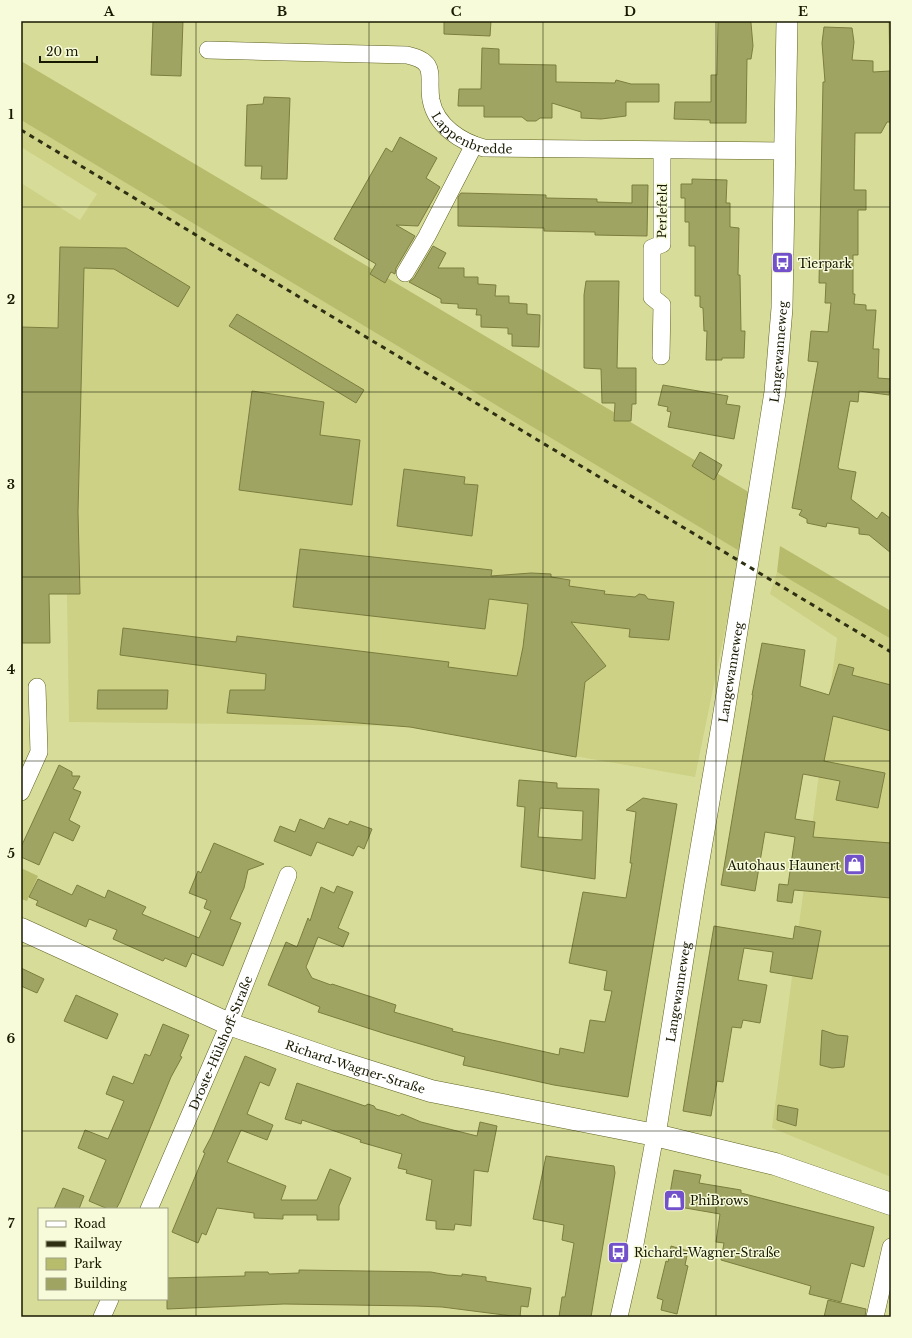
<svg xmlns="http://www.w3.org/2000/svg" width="912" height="1338" font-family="'Libre Baskerville',serif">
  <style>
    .built { fill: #ccd186 }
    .green { fill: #b7bc6c }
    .building { fill: #a0a463; stroke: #7b7e3e; fill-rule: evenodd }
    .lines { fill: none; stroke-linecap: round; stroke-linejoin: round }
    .minor-casing { stroke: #5f6220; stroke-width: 18 }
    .tertiary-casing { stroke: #5f6220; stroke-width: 22 }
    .primary-casing { stroke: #5f6220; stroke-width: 23 }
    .minor { stroke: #fff; stroke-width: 17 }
    .tertiary { stroke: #fff; stroke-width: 21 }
    .primary { stroke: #fff; stroke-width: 22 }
    .rail { stroke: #2e2f12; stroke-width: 3; stroke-dasharray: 5 5; stroke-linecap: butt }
    .grid { fill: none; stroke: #181901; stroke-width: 1; stroke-opacity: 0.55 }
    .labels { text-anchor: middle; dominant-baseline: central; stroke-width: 3; stroke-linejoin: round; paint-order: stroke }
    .street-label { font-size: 12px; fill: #181901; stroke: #f7fbd9 }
    .poi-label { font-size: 12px; fill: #181901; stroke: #f7fbd9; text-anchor: start }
    .neatline { fill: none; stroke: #181901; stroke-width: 1.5 }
    .grid-label { font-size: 13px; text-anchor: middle; font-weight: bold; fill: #181901 }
  </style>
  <rect width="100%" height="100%" fill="#d8dc99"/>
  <!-- built -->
  <g class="built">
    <path d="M21,120l720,432 -46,225 -293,-51 -333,-4 -4,-248 -44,-121v-170l59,37 17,-26 -76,-47z"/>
    <path d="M777,572l114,67v538l-119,-49 65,-490 -67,-44z"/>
  </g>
  <!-- green -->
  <g class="green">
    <path d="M888,21h3v78v-4z"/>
    <path d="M21,61l731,433 -11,58 -720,-432z"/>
    <path d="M780,546l111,65v28l-114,-67z"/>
    <path d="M21,868l17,8 -11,25 -6,-2z"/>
  </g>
  <!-- building -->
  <g class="building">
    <path d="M153,21h30l-2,55 -30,-1z"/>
    <path d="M444,21h47l-1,15 -46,-2z"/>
    <path d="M718,21h32l1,2 2,23 -2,13h-4l-1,64h-36v-3l-36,-1 1,-17h36v-27h6z"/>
    <path d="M824,27l28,1 2,14 -2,18 21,1v11l17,-1 1,51h-4l-6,11h-26l-1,57h12v20h-8v45h-5v39h2l-1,10 12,1v5h10l-3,39h6l-1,29 13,1v4l-2,12 -30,-4 -1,11 -8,-1 -12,66 1,2 17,3 -5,27 26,20 5,-7 9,7v34l-22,-18 -10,-1v-6l-32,-5 -1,4 -19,-4v-4l-8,-4 3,-5 -10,-2 26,-146 -10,-1 3,-30 17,1 3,-29h-6l1,-20h-7l4,-201h2l-3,-39z"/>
    <path d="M482,48l17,1v15l57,1v17l59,1 1,-3 15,4h28v18h-33v14l-25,3 -20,-1v-6l-29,-9v15h-12l-4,3h-9l-5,-4h-38v-11h-26l1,-17h22z"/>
    <path d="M264,97l26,1 -3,81h-26l1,-13h-17l2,-61 16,-1z"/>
    <path d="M400,137l37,21 -11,20 14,9 -22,39 -22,-1 19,11 -19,32 -1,6 -4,-2 -6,11 -15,-9 6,-10 -42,-25 52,-91 6,4z"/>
    <path d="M692,179l35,1 -1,23h4v24l9,1 -1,47h2l1,56h4l-1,27h-22v2h-16l1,-29h-3l-1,-23 -3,-1v-11h-5v-50h-6v-24h-4v-24h-4v-14h11z"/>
    <path d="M632,185h16l-1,51 -52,-1v-3l-51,-1v-3l-86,-2v-29l3,-4 85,2v3l51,1v3l35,1z"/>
    <path d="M433,246l13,7 -8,15h26v9h14v7l18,1 -1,11h14v7l18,1v10l13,1 -1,32 -27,-1v-12h-4v-6l-27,-1v-12h-5l1,-6 -19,-1v-4l-17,-1v-4l-32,-17 5,-4z"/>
    <path d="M60,247l66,1 64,39 -12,20 -64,-38 -30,-1 -6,244 2,82h-31l1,49h-29v-316l37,1z"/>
    <path d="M586,281h33l-2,87h19v36h-4l-1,17h-17l1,-18h-13l-1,-34 -17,-1v-73z"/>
    <path d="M237,314l127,76 -8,13 -127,-77z"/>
    <path d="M663,385l65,11 -2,8 14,2 -6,33 -66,-12 3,-15 -4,-1 1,-4 -10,-2z"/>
    <path d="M252,391l72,11 -4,33 40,5 -8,65 -113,-15z"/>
    <path d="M700,452l22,13 -8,15 -22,-14z"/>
    <path d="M404,469l61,8 -1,7 14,1 -6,51 -75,-10z"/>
    <path d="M300,549l192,21 -1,6 40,-3 20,1v3l19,3 -1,6 36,5 -1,3 31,3 4,-3 6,1 3,4 26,3 -5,38 -40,-3 1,-8 -59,-7 35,44 -21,16 -9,75 -166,-30 -183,-14 3,-23h35l1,-16 -146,-19 3,-27 113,14 1,-6 212,26 -1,5 69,9 6,-29 5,-43 -39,-5 -4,30 -192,-22z"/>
    <path d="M762,643l43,7 -5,36 29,9 10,-31 15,4 -2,7 39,10v46l-58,-15 -9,45 61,12 -7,35 -42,-8 4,-19 -37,-7 -8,45 20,3 -2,15 78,6v55l-97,-8 -2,13 -15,-2 2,-17 9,1 7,-48 -30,-5 -10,59 -34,-6 32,-190h-1z"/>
    <path d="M98,690h70l-1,19h-70z"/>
    <path d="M59,765l13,7v4h8l-7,13 8,3 -12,28 11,6 -7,15 -19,-9 -15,33 -18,-8v-10z"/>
    <path d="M519,780l38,3v5l42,1 -4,90 -74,-12 4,-60 -8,-1zM540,808l43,3 -1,29 -44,-3z"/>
    <path d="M643,798l34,6 -49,293 -74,-12 -91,-20 2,-8 -79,-23 -68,-22 2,-5 -52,-22 18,-43 11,5 11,-29 2,3 11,-34 13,6 3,-7 16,6 -15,36 11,5 -6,14 -25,-10 -12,30 6,11 19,7 1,-1 64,21 -2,7 59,17 -1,2 107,24 1,-7 24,5 6,-33 15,2 7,-31 -8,-1 3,-19 -38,-8 14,-71 43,6 6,-35h-2l6,-51 -10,-2z"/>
    <path d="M329,818l19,7 2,-4 22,8 -8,20 -6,-3 -5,10 -36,-14 -6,14 -37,-15 6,-15 15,6 5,-13 24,10z"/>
    <path d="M214,843l50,21 -16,6 -4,18 -14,31 11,4 -18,43 -31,-13 -6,14 -21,-9 -2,3 -50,-22 4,-9 -28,-11 -3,8 -50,-22 2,-4 -9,-4 9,-18 34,16 5,-10 28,13 3,-8 38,17 -4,7 57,24 12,-27 -7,-3 3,-8 -18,-7 9,-22 3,2z"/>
    <path d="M714,926l79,13 2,-13 26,5 -9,48 -42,-7 3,-20 -29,-4 -6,32 29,5 -7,38 -17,-3 -2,8 -9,-1 -9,55 -6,-1 -6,35 -28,-5z"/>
    <path d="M21,968l23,11 -7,14 -16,-7z"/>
    <path d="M76,995l42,19 -11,25 -43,-18z"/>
    <path d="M163,1024l26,11 -9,21 2,1 -11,20 -51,125 -4,7h-8l-19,-8 17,-41 -28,-12 7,-18 23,9 16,-38 -18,-7 7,-18 20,8 12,-30 5,2z"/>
    <path d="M822,1030l15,5 11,1 -4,31 -12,1 -12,-3z"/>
    <path d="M245,1056l31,13 -7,17 -9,-4 -13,32 26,11 -6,15 -26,-10 -14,32 59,24 -5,14h36l13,-31 21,9 -12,28v14h-22v-5h-34v4l-29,-1v-5l-37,-5 -11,27 -4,-2 -4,10 -26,-11 33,-79 -2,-1 8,-15z"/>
    <path d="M297,1083l68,23 3,-2 6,2 2,3 11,3 12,4 3,-2 19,8 56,14 3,-14 17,4 -9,46 -14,-2 -3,56 -16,-2 -1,6 -18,-1v-8l-10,-1 6,-40 -26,-7 1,-3 -9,-2 4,-14 -42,-12 1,-2 -59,-20 -1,4 -16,-5z"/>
    <path d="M778,1105l20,4 -2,17 -19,-6z"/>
    <path d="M546,1156l68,10 1,7 -24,144h-32l3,-20h3l9,-54 -12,-3 2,-15 -31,-6z"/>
    <path d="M674,1170l27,5 -2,8 42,7v3l133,34 -10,40 -13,-4 -10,39 -32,-8 2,-8 -90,-26 3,-17 -8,-1 4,-28 -52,-9z"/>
    <path d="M63,1188l21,8 -5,13h-25z"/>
    <path d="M671,1246l17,5 -3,14 3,1 -11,48 -16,-4 2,-10 -6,-2 9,-37 2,1z"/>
    <path d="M299,1270l132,2 16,3 15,1v-2l24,3v4l45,7 -3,19 -7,-1 -1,11 -78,-10 -26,-1 -132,-2 -117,5v-31l78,-2v-4h23l1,2 30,-1z"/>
    <path d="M828,1300l38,9 -1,8h-41z"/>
  </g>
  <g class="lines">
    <defs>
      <g id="minor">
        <path id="s1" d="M208,50l199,5c32,7 20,21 24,45 5,26 30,42 53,48l301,3"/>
        <path d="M405,273l22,-37 47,-91"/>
        <path d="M661,356l1,-51 -10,-8v-49l10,-4v-93"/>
        <path d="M21,792l18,-40 -2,-65"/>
        <path id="s2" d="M149,1209l80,-185 59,-149"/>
        <path d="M102,1317l8,-18"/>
        <path d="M619,1317l14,-62 22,-120"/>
        <path d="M875,1317l16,-70"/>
      </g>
      <g id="tertiary">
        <path id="s3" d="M655,1135l39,-246 28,-164 53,-333 7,-84 5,-287"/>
      </g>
      <g id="primary">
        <path id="s4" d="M21,929l208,95 107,37 95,30 224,44 120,29 116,40"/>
      </g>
    </defs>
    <!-- minor casing -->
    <use href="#minor" class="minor-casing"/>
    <!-- tertiary casing -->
    <use href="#tertiary" class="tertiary-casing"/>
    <!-- primary casing -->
    <use href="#primary" class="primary-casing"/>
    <!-- minor -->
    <use href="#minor" class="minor"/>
    <!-- tertiary -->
    <use href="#tertiary" class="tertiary"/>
    <!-- primary -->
    <use href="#primary" class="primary"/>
    <!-- rail -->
    <path class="rail" d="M21,130l870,522"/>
  </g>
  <!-- grid -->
  <path class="grid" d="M196,21v1296M369,21v1296M543,21v1296M716,21v1296M21,207h870M21,392h870M21,577h870M21,761h870M21,946h870M21,1131h870"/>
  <!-- icons -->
  <defs>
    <symbol id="bus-square" viewBox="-11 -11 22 22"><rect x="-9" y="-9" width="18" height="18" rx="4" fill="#7251ca" stroke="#f7fbd9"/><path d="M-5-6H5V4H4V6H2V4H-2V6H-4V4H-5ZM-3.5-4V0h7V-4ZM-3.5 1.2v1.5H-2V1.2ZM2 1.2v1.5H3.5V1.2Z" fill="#fff"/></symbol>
    <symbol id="shop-square" viewBox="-11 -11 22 22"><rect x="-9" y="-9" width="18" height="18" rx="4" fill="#7251ca" stroke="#f7fbd9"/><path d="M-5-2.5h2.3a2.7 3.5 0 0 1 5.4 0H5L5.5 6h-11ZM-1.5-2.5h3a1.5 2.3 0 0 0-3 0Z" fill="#fff"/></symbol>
  </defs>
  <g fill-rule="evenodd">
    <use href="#bus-square" x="770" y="250" width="25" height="25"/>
    <use href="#shop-square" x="842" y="852" width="25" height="25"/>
    <use href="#shop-square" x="662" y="1188" width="25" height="25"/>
    <use href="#bus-square" x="606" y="1240" width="25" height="25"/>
  </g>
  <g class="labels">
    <!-- street labels -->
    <g class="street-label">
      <text stroke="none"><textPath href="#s1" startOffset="316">Lappenbredde</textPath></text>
      <text transform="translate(662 211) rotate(-89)">Perlefeld</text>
      <text stroke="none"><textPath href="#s3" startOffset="793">Langewanneweg</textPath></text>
      <text stroke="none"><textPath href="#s3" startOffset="469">Langewanneweg</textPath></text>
      <text stroke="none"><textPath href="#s3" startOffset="145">Langewanneweg</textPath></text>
      <text stroke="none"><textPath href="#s2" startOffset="181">Droste-Hülshoff-Straße</textPath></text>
      <text stroke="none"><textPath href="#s4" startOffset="362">Richard-Wagner-Straße</textPath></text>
    </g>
    <!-- poi labels -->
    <g class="poi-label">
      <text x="798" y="263">Tierpark</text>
      <text x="840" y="865" text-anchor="end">Autohaus Haunert</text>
      <text x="690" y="1200">PhiBrows</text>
      <text x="634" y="1252">Richard-Wagner-Straße</text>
    </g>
  </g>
  <!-- border -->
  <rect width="912" height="1338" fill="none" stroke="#f7fbd9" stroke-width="44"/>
  <!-- legend -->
  <rect x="38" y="1208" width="130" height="92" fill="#f7fbd9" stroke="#9ea183"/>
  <rect x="46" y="1221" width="20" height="6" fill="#ffffff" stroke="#9ea183"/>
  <text x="74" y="1228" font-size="12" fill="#181901">Road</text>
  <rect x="46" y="1241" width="20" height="6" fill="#2e2f12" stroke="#9ea183"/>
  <text x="74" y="1248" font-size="12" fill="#181901">Railway</text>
  <rect x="46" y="1258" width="20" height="12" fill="#b7bc6c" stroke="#9ea183"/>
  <text x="74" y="1268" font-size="12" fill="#181901">Park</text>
  <rect x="46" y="1278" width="20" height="12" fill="#a0a463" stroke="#9ea183"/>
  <text x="74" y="1288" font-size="12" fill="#181901">Building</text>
  <!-- scale -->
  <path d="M40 56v6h57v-6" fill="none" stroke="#181901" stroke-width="2"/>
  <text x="46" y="56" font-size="12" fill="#181901" stroke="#f7fbd9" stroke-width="3" paint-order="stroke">20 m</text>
  <rect x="22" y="22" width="868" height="1294" class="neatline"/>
  <g class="grid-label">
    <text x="109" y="16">A</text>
    <text x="282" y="16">B</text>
    <text x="456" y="16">C</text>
    <text x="630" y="16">D</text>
    <text x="803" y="16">E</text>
    <text x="11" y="119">1</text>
    <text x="11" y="304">2</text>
    <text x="11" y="489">3</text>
    <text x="11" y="674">4</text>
    <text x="11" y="858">5</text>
    <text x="11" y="1043">6</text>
    <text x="11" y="1228">7</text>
  </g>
</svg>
